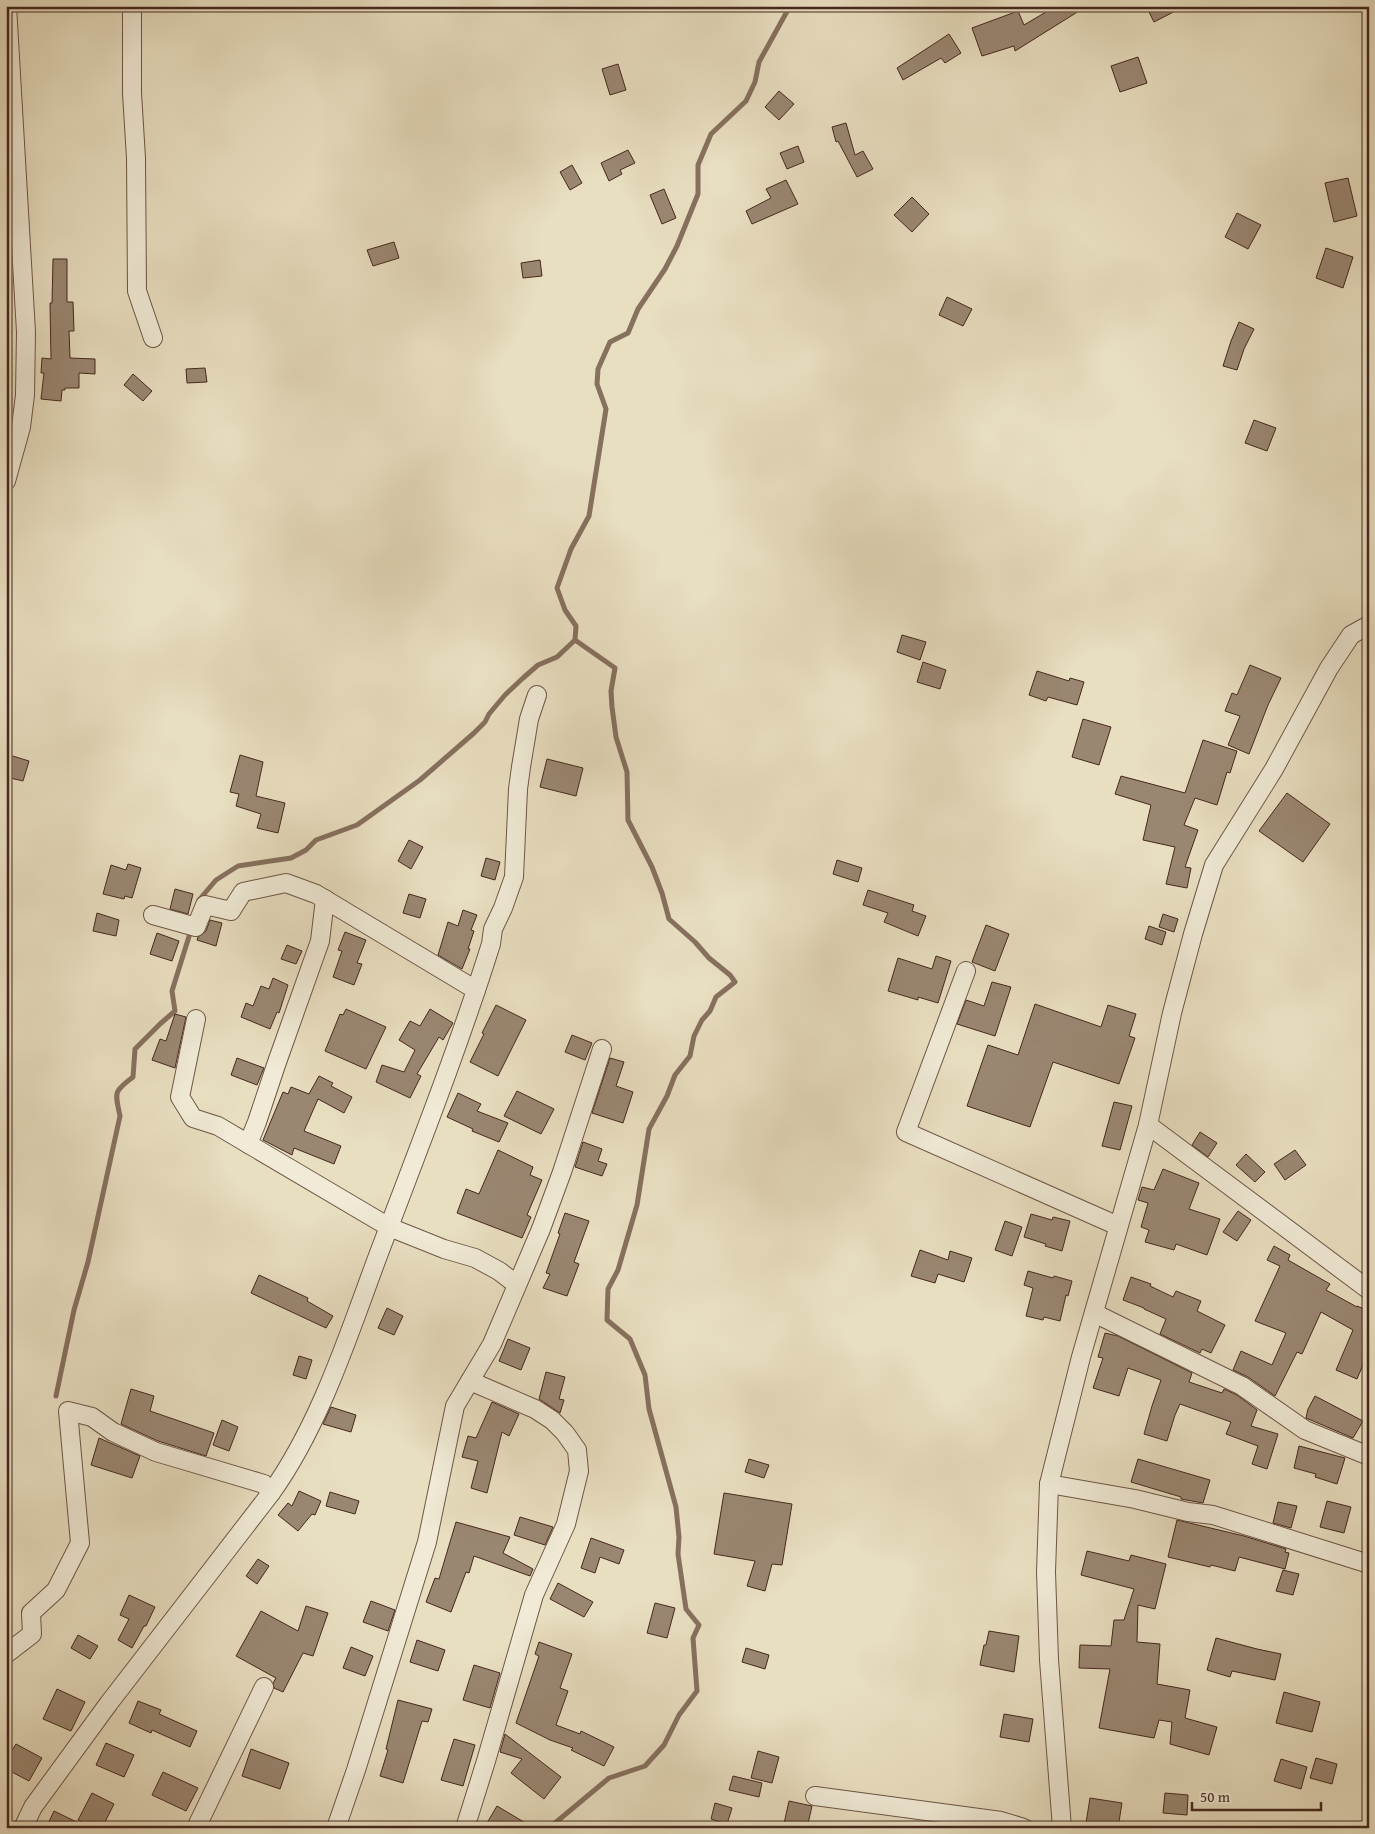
<svg xmlns="http://www.w3.org/2000/svg" width="1375" height="1834" font-family="'Gentium Book Plus',serif">
  <style>
    .lines { fill: none; stroke-linecap: round; stroke-linejoin: round }
    .stream { stroke: #86705e; stroke-width: 5 }
    .building { fill: #9a8772; stroke: #45281e }
    .minor-casing { stroke: #6e5646; stroke-width: 20 }
    .minor { stroke: #f0ead6; stroke-width: 18 }
  </style>
  <rect width="100%" height="100%" fill="#e8dec0"/>
  <filter id="stains"><feTurbulence type="fractalNoise" baseFrequency=".004" numOctaves="4"/><feColorMatrix values="0 0 0 0 .2 0 0 0 0 .09 0 0 0 0 .02 0 0 0 .5 -.17"/></filter>
  <radialGradient id="worn" r=".72"><stop offset=".6" stop-color="#630" stop-opacity="0"/><stop offset="1" stop-color="#630" stop-opacity=".3"/></radialGradient>
  <g class="lines">
    <!-- stream -->
    <g class="stream">
      <path d="M199,900l17,-20 22,-14 53,-8 15,-8 10,-10 41,-15 63,-45 54,-47 11,-11 4,-8 16,-19 18,-17 15,-13 19,-8 18,-17"/>
      <path d="M56,1396l18,-86 14,-48 32,-146c-5,-24 -7,-24 13,-39l2,-28 25,-25 15,-13 -3,-20 19,-61"/>
      <path d="M549,1828l60,-50 36,-12 19,-21 15,-30 18,-24 -4,-53 6,-13 -13,-16 -8,-55 1,-17 -3,-30 -27,-98 -4,-34 -15,-36 -23,-19 1,-31 10,-19 19,-65 12,-76 18,-33 8,-21 15,-19 4,-20 8,-16 8,-9 6,-14 19,-15 -5,-7 -21,-17 -14,-16 -26,-23 -7,-26 -10,-26 -24,-47 -1,-48 -11,-35 -4,-30 -1,-16 4,-23 -40,-28 1,-14 -11,-16 -8,-22 14,-39 18,-33 17,-107 -9,-25 1,-15 12,-27 18,-9 10,-24 27,-40 12,-23 21,-52v-29l13,-31 35,-33 9,-19 4,-20 31,-56"/>
    </g>
  </g>
  <!-- building -->
  <g class="building">
    <path d="M1056,6h31l-72,45 -1,-5 -32,10 -10,-28 46,-17 6,14z"/>
    <path d="M1146,6h39l-31,16z"/>
    <path d="M949,34l12,19 -16,10 -4,-5 -38,22 -6,-12z"/>
    <path d="M1138,57l9,26 -27,9 -9,-26z"/>
    <path d="M618,64l8,26 -16,5 -8,-26z"/>
    <path d="M779,91l15,13 -15,16 -14,-13z"/>
    <path d="M846,123l9,32 8,-4 10,18 -16,8 -19,-36 -2,1 -4,-15z"/>
    <path d="M798,146l6,16 -17,7 -7,-16z"/>
    <path d="M628,150l7,13 -15,7 2,4 -13,7 -8,-18z"/>
    <path d="M572,165l10,18 -12,7 -10,-18z"/>
    <path d="M1348,178l9,38 -23,6 -9,-39z"/>
    <path d="M786,180l12,24 -46,20 -6,-13 25,-13 -5,-9z"/>
    <path d="M664,189l12,29 -14,6 -12,-29z"/>
    <path d="M912,197l17,17 -17,18 -18,-17z"/>
    <path d="M1237,213l24,12 -13,24 -23,-12z"/>
    <path d="M394,242l5,16 -26,8 -6,-16z"/>
    <path d="M1326,248l27,9 -10,31 -27,-10z"/>
    <path d="M53,259h14v43h6l1,29h-5l1,27 25,1v15l-16,-1v15h-14v2h-3l-1,11 -20,-2 3,-26h-3l1,-15 9,1 -1,-56h2z"/>
    <path d="M540,260l2,16 -19,2 -2,-15z"/>
    <path d="M947,297l25,12 -9,17 -24,-11z"/>
    <path d="M1239,322l15,7 -10,20 -7,21 -14,-4 8,-25z"/>
    <path d="M205,368l2,14 -20,1 -1,-14z"/>
    <path d="M133,374l19,17 -9,10 -19,-16z"/>
    <path d="M1254,420l22,8 -9,23 -22,-8z"/>
    <path d="M902,635l24,7 -6,18 -23,-8z"/>
    <path d="M923,662l23,8 -6,19 -23,-7z"/>
    <path d="M1250,665l31,13 -13,27 -19,49 -21,-9 12,-29 -15,-5 7,-18 5,2z"/>
    <path d="M1037,671l32,10 1,-3 14,4 -7,23 -29,-8 -2,4 -17,-6z"/>
    <path d="M1083,719l28,8 -12,38 -27,-8z"/>
    <path d="M1203,740l34,11 -7,22 -3,-1 -10,33 -22,-7 -11,27 14,5 -13,37 6,1 -4,20 -21,-4 9,-37 -32,-7 8,-35 -36,-11 6,-18 64,17z"/>
    <path d="M6,754l23,7 -6,20 -17,-4z"/>
    <path d="M240,755l23,7 -7,34 29,7 -7,30 -21,-5 4,-14 -25,-8 3,-12 -9,-2z"/>
    <path d="M547,759l36,9 -7,28 -36,-9z"/>
    <path d="M1287,793l43,31 -27,38 -44,-31z"/>
    <path d="M409,840l14,7 -12,22 -13,-8z"/>
    <path d="M486,858l14,4 -5,18 -14,-4z"/>
    <path d="M837,860l25,8 -4,14 -25,-8z"/>
    <path d="M128,864l13,4 -9,30 -7,-2 -1,3 -21,-5 8,-29 15,5z"/>
    <path d="M175,889l18,5 -5,20 -18,-5z"/>
    <path d="M868,890l46,15 -2,6 14,5 -8,20 -34,-14 4,-9 -25,-8z"/>
    <path d="M409,894l17,5 -6,19 -17,-5z"/>
    <path d="M463,910l14,5 -6,15 3,1 -6,18h2l-8,20 -24,-14 10,-33 10,4z"/>
    <path d="M97,913l22,7 -3,16 -23,-5z"/>
    <path d="M1163,914l15,5 -4,13 -15,-5z"/>
    <path d="M210,920l12,3 -6,23 -19,-6 1,-3 8,-6z"/>
    <path d="M986,925l23,9 -14,37 -23,-9z"/>
    <path d="M1149,926l17,6 -4,13 -17,-6z"/>
    <path d="M345,932l21,8 -9,23 5,1 -8,21 -21,-8 9,-26 -4,-1z"/>
    <path d="M157,933l22,8 -7,20 -22,-7z"/>
    <path d="M287,945l15,6 -6,13 -15,-5z"/>
    <path d="M936,956l15,5 -13,42 -20,-6v3l-30,-9 10,-33 34,11z"/>
    <path d="M273,978l15,7 -9,28 -2,-1 -7,17 -29,-12 5,-14 7,3 8,-20 8,3z"/>
    <path d="M992,982l19,5 -16,49 -38,-12 9,-24 18,6z"/>
    <path d="M1035,1004l66,23 7,-22 28,9 -7,22 6,2 -16,46 -66,-22 -23,65 -63,-21 21,-61 30,10z"/>
    <path d="M496,1005l30,15 -28,56 -28,-14 14,-28 -2,-1z"/>
    <path d="M346,1009l40,18 -20,42 -41,-18 15,-37 3,1z"/>
    <path d="M430,1009l23,14 -10,17 -4,-3 -22,37 4,2 -11,22 -34,-16 6,-17 22,7 11,-22 -16,-10 11,-19 10,5z"/>
    <path d="M175,1014l11,3 -11,51 -23,-8 8,-21 6,2z"/>
    <path d="M572,1035l20,8 -7,17 -20,-8z"/>
    <path d="M237,1058l27,10 -7,17 -26,-10z"/>
    <path d="M610,1058l14,4 -8,24 17,6 -10,31 -31,-10z"/>
    <path d="M319,1076l14,7 -2,3 21,11 -8,16 -26,-14 -14,32 37,15 -7,18 -40,-16 -2,7 -29,-15 20,-48 5,2 3,-7 18,7z"/>
    <path d="M517,1091l37,18 -13,25 -37,-18z"/>
    <path d="M458,1093l23,11 -4,7 31,12 -9,19 -27,-11 1,-2 -26,-12z"/>
    <path d="M1114,1102l18,4 -12,44 -18,-4z"/>
    <path d="M1200,1132l17,11 -9,14 -16,-12z"/>
    <path d="M583,1142l19,7 -4,12 9,3 -5,12 -27,-9z"/>
    <path d="M498,1150l35,17 -3,8 12,5 -15,35 4,2 -9,21 -65,-25 9,-24 13,5z"/>
    <path d="M1295,1150l11,15 -21,15 -11,-16z"/>
    <path d="M1246,1154l19,18 -10,10 -19,-17z"/>
    <path d="M1163,1169l36,14 -10,26 31,10 -13,36 -31,-11 -2,6 -29,-8 4,-12 -8,-3 7,-24 -10,-3 4,-13 12,3z"/>
    <path d="M1238,1211l13,9 -14,21 -14,-9z"/>
    <path d="M565,1213l24,8 -15,41 5,2 -12,32 -24,-8 7,-14 -4,-1 14,-39 -2,-1z"/>
    <path d="M1031,1214l21,6 1,-3 17,4 -8,30 -17,-5 1,-2 -22,-7z"/>
    <path d="M1005,1221l17,6 -10,29 -17,-6z"/>
    <path d="M1274,1246l16,9 -2,5 42,24 -4,6 31,17v-1l12,5v39l-12,29 -21,-9 17,-40 -32,-18 -19,42 -5,-2 -22,44 -27,-19 -15,-7 8,-19 31,14 14,-32 -31,-12 25,-55 -13,-6z"/>
    <path d="M920,1250l28,10 2,-9 22,7 -8,24 -26,-8 -3,9 -24,-7z"/>
    <path d="M1028,1271l25,7 1,-2 18,5 -4,15 -2,-1 -6,26 -16,-4 -1,3 -17,-4 7,-28 -9,-3z"/>
    <path d="M259,1275l49,23 -1,3 26,15 -7,12 -75,-35z"/>
    <path d="M1131,1277l20,7 -1,2 23,11 3,-6 25,10 -4,10 28,14 -14,28 -9,-4 -2,4 -40,-19 6,-15 -22,-10v-1l-21,-8z"/>
    <path d="M387,1308l16,8 -9,19 -16,-7z"/>
    <path d="M1105,1333l13,3 74,37 -3,9 33,11 2,-4 13,6 20,15 -6,16 27,8 -11,35 -15,-5 6,-18 -32,-12 5,-12 -51,-18 -5,11 -8,26 -23,-7 8,-28 9,-26 -33,-12 -9,28 -26,-8 10,-30 -5,-1z"/>
    <path d="M508,1339l22,9 -9,22 -22,-9z"/>
    <path d="M299,1356l13,4 -6,19 -13,-4z"/>
    <path d="M546,1372l19,5 -6,22 5,1 -4,13 -21,-14z"/>
    <path d="M131,1389l23,7 -4,15 64,22 -8,23 -48,-15 -37,-17z"/>
    <path d="M1315,1396l48,25 -10,17 -47,-20 2,-9z"/>
    <path d="M492,1402l27,12 -10,22 -7,-4 -15,61 -16,-5 7,-27 -16,-4 6,-21 8,2z"/>
    <path d="M331,1407l25,8 -5,17 -28,-8z"/>
    <path d="M222,1420l16,7 -9,24 -16,-6z"/>
    <path d="M99,1438l41,18 -8,22 -41,-13z"/>
    <path d="M1299,1446l46,12 -8,26 -22,-7 1,-3 -22,-6z"/>
    <path d="M749,1459l20,6 -5,13 -19,-6z"/>
    <path d="M1138,1459l72,21 -7,23 -22,-4v-2l-50,-15z"/>
    <path d="M299,1491l22,10 -6,14 -3,-1 -14,17 -20,-16 10,-12 4,3z"/>
    <path d="M330,1492l29,9 -4,13 -29,-8z"/>
    <path d="M724,1493l68,11 -10,61 -10,-1 -7,27 -18,-5 8,-25 -41,-7z"/>
    <path d="M1327,1501l24,6 -7,26 -24,-6z"/>
    <path d="M1278,1502l19,4 -6,22 -18,-5z"/>
    <path d="M520,1517l33,10 -8,18 -31,-10z"/>
    <path d="M1177,1520l67,16 42,13 -1,3 4,1 -4,16 -46,-12 -4,14 -24,-6 -1,2 -42,-10z"/>
    <path d="M456,1522l54,15 -7,16 30,16 -3,7 -56,-20 -5,17 -3,-1 -15,40 -25,-10 9,-24 4,1z"/>
    <path d="M591,1538l33,12 -5,14 -19,-7 -5,16 -14,-5z"/>
    <path d="M1087,1551l42,10 2,-6 35,9 -11,45 -17,-4 -1,37 23,2 -3,40 33,6 -5,28 32,9 -8,28 -39,-11 2,-22 -13,-2 -5,18 -55,-10 11,-59 -31,-1 1,-23 31,1 3,-26h10l10,-31 -53,-14z"/>
    <path d="M258,1559l11,7 -12,18 -11,-8z"/>
    <path d="M1283,1570l16,4 -6,21 -17,-4z"/>
    <path d="M558,1583l35,19 -9,15 -34,-18z"/>
    <path d="M129,1595l26,12 -9,19h-2l-12,22 -14,-8 11,-21 -9,-4z"/>
    <path d="M371,1601l24,9 -7,21 -25,-9z"/>
    <path d="M655,1603l20,5 -8,30 -20,-5z"/>
    <path d="M306,1606l22,7 -15,43 -10,-3 -20,39 -9,-4 -1,-5 3,-5 -40,-22 25,-45 37,20z"/>
    <path d="M989,1631l30,5 -5,36 -34,-7 4,-20h2z"/>
    <path d="M78,1635l20,11 -8,13 -19,-11z"/>
    <path d="M1216,1638l41,11 24,5 -6,26 -43,-9 -2,6 -23,-7z"/>
    <path d="M417,1640l28,10 -7,21 -28,-9z"/>
    <path d="M539,1642l33,12 -12,34 8,3 -12,34 24,9 1,-3 33,16 -10,19 -33,-16 2,-2 -23,-8 -34,-17 23,-67 -4,-2z"/>
    <path d="M351,1647l22,9 -8,20 -22,-8z"/>
    <path d="M746,1648l23,7 -4,14 -23,-7z"/>
    <path d="M474,1665l26,8 -10,35 -27,-8z"/>
    <path d="M57,1689l28,13 -14,29 -28,-12z"/>
    <path d="M1284,1692l36,10 -8,30 -36,-9z"/>
    <path d="M398,1700l34,9 -4,13 -6,-1 -19,62 -23,-7 8,-26 -2,-1z"/>
    <path d="M138,1701l23,9 -2,4 38,17 -7,16 -38,-17 -1,3 -22,-10z"/>
    <path d="M1004,1714l29,5 -4,23 -29,-5z"/>
    <path d="M505,1734l56,43 -17,22 -33,-26 11,-14 -22,-7z"/>
    <path d="M454,1739l21,6 -12,41 -22,-6z"/>
    <path d="M106,1743l28,12 -10,22 -28,-12z"/>
    <path d="M16,1744l26,14 -13,23 -23,-12v-9z"/>
    <path d="M251,1749l38,14 -9,26 -38,-13z"/>
    <path d="M758,1751l21,6 -7,26 -21,-5z"/>
    <path d="M1316,1758l21,6 -5,20 -22,-6z"/>
    <path d="M1281,1759l26,8 -6,22 -27,-8z"/>
    <path d="M163,1772l35,16 -12,23 -34,-16z"/>
    <path d="M733,1776l29,7 -3,14 -30,-7z"/>
    <path d="M92,1793l22,11 -12,24h-8l-16,-8z"/>
    <path d="M1165,1793l23,2 -1,20 -24,-2z"/>
    <path d="M1090,1798l32,5 -4,25 -32,-5z"/>
    <path d="M789,1801l23,5 -5,22h-24z"/>
    <path d="M715,1803l17,5 -5,16 -16,-5z"/>
    <path d="M497,1806l37,22h-50z"/>
    <path d="M54,1811l35,17h-43z"/>
  </g>
  <g class="lines">
    <defs>
      <g id="minor">
        <path d="M132,6v87l4,65 1,133 16,47"/>
        <path d="M6,481l15,-54 4,-32 1,-63 -19,-326"/>
        <path d="M153,915l43,12 9,-22 26,6 12,-19 43,-9 30,11 160,96"/>
        <path d="M966,971l-60,161 212,94"/>
        <path d="M196,1019l-16,78 13,21 25,8 171,101 55,22 31,9 24,13 17,13"/>
        <path d="M1148,1125l221,165"/>
        <path d="M248,1144l9,-22 19,-57 44,-124 5,-42"/>
        <path d="M1094,1313l148,73 63,44 64,26"/>
        <path d="M1049,1484l86,15 53,13 25,3 156,49"/>
        <path d="M6,1654l26,-20 -1,-21 25,-23 24,-47 -12,-132 24,6 21,15 43,20 108,32 7,9"/>
        <path d="M815,1796l186,25 23,7"/>
        <path d="M23,1828l10,-21 76,-104 162,-210c50,-70 78,-160 108,-240 39,-103 79,-204 112,-309l2,-15 10,-21 11,-31 4,-88 3,-22 8,-48 8,-24"/>
        <path d="M196,1828l68,-141"/>
        <path d="M336,1828l20,-58 71,-228 28,-136 37,-62 49,-115 21,-57 40,-123"/>
        <path d="M465,1828l21,-67 48,-166 32,-71 13,-53 -2,-21 -12,-17 -13,-13 -17,-11 -65,-28"/>
        <path d="M1062,1828l-13,-168 -3,-88 3,-88 32,-127 67,-232 24,-112 21,-79 21,-69 60,-96 55,-101 22,-33 18,-10"/>
      </g>
    </defs>
    <!-- minor casing -->
    <use href="#minor" class="minor-casing"/>
    <!-- minor -->
    <use href="#minor" class="minor"/>
  </g>
  <!-- margin -->
  <rect width="1375" height="1834" fill="none" stroke="#e8dec0" stroke-width="25"/>
  <rect x="8" y="8" width="1360" height="1819" fill="none" stroke="#45281e" stroke-width="2.5"/>
  <rect x="12" y="12" width="1350" height="1809" fill="none" stroke="#45281e"/>
  <!-- scale -->
  <path d="M1192 1802v8h129v-8" fill="none" stroke="#45281e" stroke-width="2.5"/>
  <text x="1200" y="1802" font-size="15" fill="#45281e" stroke="#f0ead6" stroke-width="4" paint-order="stroke">50 m</text>
  <rect width="100%" height="100%" filter="url(#stains)"/>
  <rect width="100%" height="100%" fill="url(#worn)"/>
</svg>
